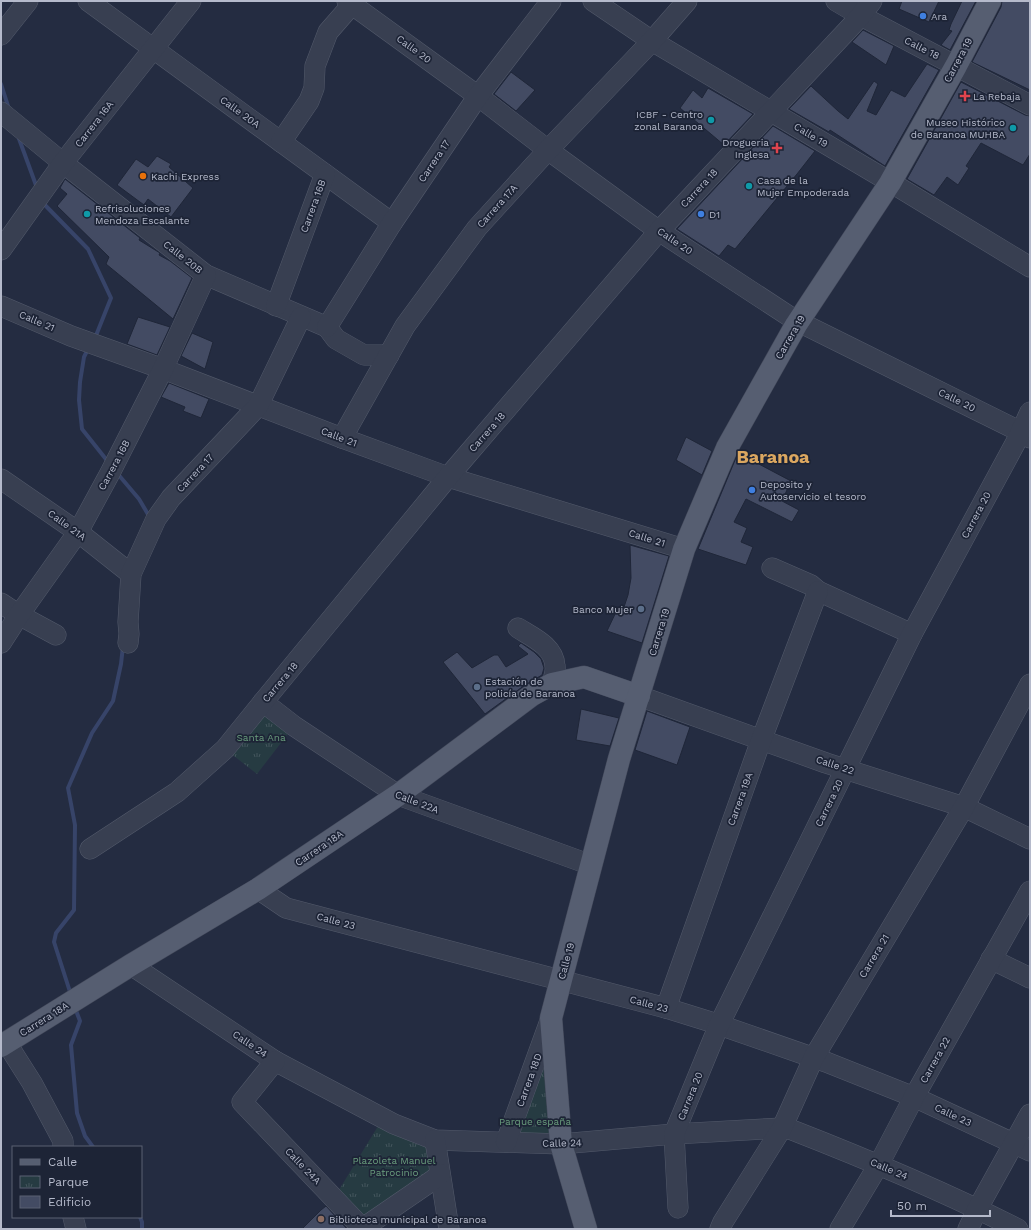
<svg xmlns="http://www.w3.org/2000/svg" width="1031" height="1230" font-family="'Work Sans',sans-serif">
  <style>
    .park { fill: url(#park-tufts) }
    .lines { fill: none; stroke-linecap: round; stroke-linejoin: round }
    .stream { stroke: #374469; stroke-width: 4 }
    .building { fill: #434b63; stroke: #1f2638 }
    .minor-casing { stroke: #535a6b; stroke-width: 21 }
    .major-casing { stroke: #42485a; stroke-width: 23 }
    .minor { stroke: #383f51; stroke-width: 20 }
    .major { stroke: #565e71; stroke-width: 22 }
    .shop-dot { fill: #3f7fe0; stroke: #1d2436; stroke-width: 1.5 }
    .health-dot { fill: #e0444e; stroke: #1d2436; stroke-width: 1.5 }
    .culture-dot { fill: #0f9aa8; stroke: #1d2436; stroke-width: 1.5 }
    .food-dot { fill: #e8710a; stroke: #1d2436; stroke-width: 1.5 }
    .service-dot { fill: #5c6f8a; stroke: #1d2436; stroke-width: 1.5 }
    .education-dot { fill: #8d6e63; stroke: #1d2436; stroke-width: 1.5 }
    .labels { text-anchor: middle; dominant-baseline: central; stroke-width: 3.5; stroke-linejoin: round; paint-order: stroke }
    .poi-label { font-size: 10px; fill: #b5bacb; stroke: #1d2436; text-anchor: start }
    .street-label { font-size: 10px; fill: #b5bacb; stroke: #1d2436 }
    .park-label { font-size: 10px; fill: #6a9d7d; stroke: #1d2436 }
    .town-label { font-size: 18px; font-weight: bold; fill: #dba760; stroke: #1d2436 }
  </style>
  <defs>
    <pattern id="park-tufts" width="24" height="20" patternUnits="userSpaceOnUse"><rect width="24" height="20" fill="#263b42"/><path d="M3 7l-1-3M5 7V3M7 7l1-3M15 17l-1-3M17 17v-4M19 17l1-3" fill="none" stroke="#43555c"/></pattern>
  </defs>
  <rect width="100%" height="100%" fill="#242c41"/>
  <!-- park -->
  <g class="park">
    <path d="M263,702l31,24 -37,48 -32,-25z"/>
    <path d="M548,1031l13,113 -55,-2z"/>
    <path d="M383,1118l39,17 18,39 -77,54 -29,-30z"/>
  </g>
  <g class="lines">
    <!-- stream -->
    <g class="stream">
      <path d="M1,84l8,25"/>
      <path d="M18,136l19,52"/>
      <path d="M42,202l46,47 23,49 -16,40"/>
      <path d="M89,347l-5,10 -4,25 -1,18 3,29 27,34"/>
      <path d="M117,473l22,26 10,17v1"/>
      <path d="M71,995l-17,-53 2,-9 18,-23 1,-85 -7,-37 24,-55 21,-32 8,-37 2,-18"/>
      <path d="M75,1008l5,13 -9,24 6,68 8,23 8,11"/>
      <path d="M140,1217l2,5v7"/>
    </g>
  </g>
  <!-- building -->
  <g class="building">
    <path d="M902,1h37l-10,21 -30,-13z"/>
    <path d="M962,1h14l-26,49 -9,-5 11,-14 -3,-1 2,-6z"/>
    <path d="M1002,1h28v89l-58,-28 29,-55z"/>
    <path d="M863,30l31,16 -8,19 -34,-23z"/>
    <path d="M927,64l12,6 -54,96 -55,-36 -1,2 -40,-23 22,-23 27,25 10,8 26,-38 4,3 -11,27 9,4 15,-25 14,7z"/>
    <path d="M511,72l24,18 -19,21 -22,-17z"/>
    <path d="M961,82l64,33 5,1v38l-7,11 -42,-22 -15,23 3,2 -11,17 -11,-8 -13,18 -27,-16z"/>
    <path d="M708,88l45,26 -29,31 -44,-37 13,-18 9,8z"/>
    <path d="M773,126l42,25 -18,23 -62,75 -7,-4 -9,11 -42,-27z"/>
    <path d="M157,156l14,8 -2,3 24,21 -22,29 -23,-18 -4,6 -27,-20 19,-26 12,8z"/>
    <path d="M65,179l75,59 -1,2 21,13 -1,2 11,6 22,17 -19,41 -67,-55 3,-7 -52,-51 10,-12 -7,-6z"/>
    <path d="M138,317l32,10 -13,28 -30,-11z"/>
    <path d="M192,333l21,9 -8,27 -24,-13z"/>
    <path d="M169,383l40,16 -8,19 -18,-7 2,-4 -24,-10z"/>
    <path d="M686,437l26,14 -10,24 -26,-15z"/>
    <path d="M738,453l53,28 -9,20 17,9 -7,12 -46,-23 -12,23 13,6 -6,14 12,5 -7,18 -48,-16z"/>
    <path d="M630,545l39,11 -27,87 -35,-12 9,-19 6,1 6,-18 3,-17z"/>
    <path d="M521,643l13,9 7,7 3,9 -2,7 -17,10 -40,29 -42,-52 14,-10 15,16 22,-13h4l8,12 22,-13 -10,-8z"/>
    <path d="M581,709l38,9 -9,28 -34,-6z"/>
    <path d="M647,711l43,16 -13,38 -42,-15z"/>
    <path d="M326,1206l21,23h-45l19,-19z"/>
  </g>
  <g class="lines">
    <defs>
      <g id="minor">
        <path d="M88,1l304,222"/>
        <path d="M347,1l131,95 70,54 111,81 136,89 226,112 9,6"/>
        <path d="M593,1l59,40 243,144 135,82"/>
        <path d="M836,1l29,17 165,87"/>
        <path d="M1,35l27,-34"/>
        <path d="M1,112l62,51 143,112 121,52 9,12 28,16h25"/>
        <path d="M281,142l28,-41 5,-13 1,-22 13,-34 27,-31"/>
        <path d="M1,250l62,-87 128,-162"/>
        <path d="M1,306l70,30 92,33 179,69 106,39 236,72"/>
        <path d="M276,306l49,-132"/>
        <path d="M327,327l65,-104 86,-127 73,-95"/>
        <path d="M342,438l63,-112 72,-98 71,-78 104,-109 35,-40"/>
        <path d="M1,479l77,53 53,42"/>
        <path d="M772,568l39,17 7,6 94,43"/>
        <path d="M1,603l18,12 37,20"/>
        <path d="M518,628c14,9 36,18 37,38 1,6 -2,13 -3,18"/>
        <path d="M1,643l18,-28 59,-83 32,-59 53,-104 43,-94"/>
        <path d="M128,643l1,-9 -1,-12 3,-48 25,-55 15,-21 87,-92 43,-89"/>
        <path d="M639,696l187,67 138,44 66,32"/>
        <path d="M263,702l31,24 104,69 193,70"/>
        <path d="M90,849l87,-57 48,-43 38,-47 185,-225 211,-246 198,-211 15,-19"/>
        <path d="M258,889l28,19 380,100 45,14 115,40 88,35 116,54"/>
        <path d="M991,959l39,19"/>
        <path d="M131,965l144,96 119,63 41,16 126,4 113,-10 108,-6 10,2c77,30 153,62 226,99"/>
        <path d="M666,1008l93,-262 59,-155"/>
        <path d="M8,1041l5,12 19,30 31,58v6"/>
        <path d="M275,1061l-33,41 121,127"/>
        <path d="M435,1140l14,89"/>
        <path d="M506,1142l45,-124"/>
        <path d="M678,1208l-4,-74 45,-109 193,-391 105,-194 13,-28"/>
        <path d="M73,1217l3,12"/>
        <path d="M363,1228l70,-48 7,-6"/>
        <path d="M720,1229l3,-7 59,-94 32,-71 150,-250 66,-123"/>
        <path d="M840,1229l39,-65 35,-67 116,-206"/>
        <path d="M968,1229l10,-21 52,-94"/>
      </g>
      <g id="major">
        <path d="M1,1046l130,-81 127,-76 140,-94 134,-100 20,-11 32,-7 55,19"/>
        <path d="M586,1229l-25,-85 -10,-126 68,-259 65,-210 43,-101 69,-123 94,-142 66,-117 34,-65"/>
      </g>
    </defs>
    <!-- minor casing -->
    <use href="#minor" class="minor-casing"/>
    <!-- major casing -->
    <use href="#major" class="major-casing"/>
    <!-- minor -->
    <use href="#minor" class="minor"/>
    <!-- major -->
    <use href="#major" class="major"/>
  </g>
  <!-- markers -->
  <g class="shop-dot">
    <circle cx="923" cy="16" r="4"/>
    <circle cx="701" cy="214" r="4"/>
    <circle cx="752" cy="490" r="4"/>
  </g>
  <g class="health-dot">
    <path d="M963 90h4v4h4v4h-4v4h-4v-4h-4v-4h4z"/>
    <path d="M775 142h4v4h4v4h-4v4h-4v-4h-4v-4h4z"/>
  </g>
  <g class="culture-dot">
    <circle cx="711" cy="120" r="4"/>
    <circle cx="1013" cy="128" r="4"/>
    <circle cx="749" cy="186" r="4"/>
    <circle cx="87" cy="214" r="4"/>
  </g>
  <circle class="food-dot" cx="143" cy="176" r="4"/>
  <g class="service-dot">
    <circle cx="641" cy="609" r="4"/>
    <circle cx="477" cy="687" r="4"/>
  </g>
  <circle class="education-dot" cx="321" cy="1219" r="4"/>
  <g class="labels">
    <!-- poi labels -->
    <g class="poi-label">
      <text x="931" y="16">Ara</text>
      <text x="973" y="96">La Rebaja</text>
      <text x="703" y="114" text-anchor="end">ICBF - Centro<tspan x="703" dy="12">zonal Baranoa</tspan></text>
      <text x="1005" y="122" text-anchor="end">Museo Histórico<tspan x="1005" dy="12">de Baranoa MUHBA</tspan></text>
      <text x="769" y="142" text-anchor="end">Drogueria<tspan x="769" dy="12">Inglesa</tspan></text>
      <text x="151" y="176">Kachi Express</text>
      <text x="757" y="180">Casa de la<tspan x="757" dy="12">Mujer Empoderada</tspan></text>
      <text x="95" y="208">Refrisoluciones<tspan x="95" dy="12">Mendoza Escalante</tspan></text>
      <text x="709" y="214">D1</text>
      <text x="760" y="484">Deposito y<tspan x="760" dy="12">Autoservicio el tesoro</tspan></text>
      <text x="633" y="609" text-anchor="end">Banco Mujer</text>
      <text x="485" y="681">Estación de<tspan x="485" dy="12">policía de Baranoa</tspan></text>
      <text x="329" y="1219">Biblioteca municipal de Baranoa</text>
    </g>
    <!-- street labels -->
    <g class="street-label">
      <text transform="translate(922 48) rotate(27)">Calle 18</text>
      <text transform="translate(414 49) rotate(36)">Calle 20</text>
      <text transform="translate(958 60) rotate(-62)">Carrera 19</text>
      <text transform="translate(240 112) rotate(36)">Calle 20A</text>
      <text transform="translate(94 124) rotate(-52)">Carrera 16A</text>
      <text transform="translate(811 135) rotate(31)">Calle 19</text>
      <text transform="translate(434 161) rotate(-56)">Carrera 17</text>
      <text transform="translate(699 188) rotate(-47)">Carrera 18</text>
      <text transform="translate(313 206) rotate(-70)">Carrera 16B</text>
      <text transform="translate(497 206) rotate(-48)">Carrera 17A</text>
      <text transform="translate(675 241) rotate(34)">Calle 20</text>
      <text transform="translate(183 257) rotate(38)">Calle 20B</text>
      <text transform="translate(37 321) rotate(23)">Calle 21</text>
      <text transform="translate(790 337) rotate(-60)">Carrera 19</text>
      <text transform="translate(957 400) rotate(26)">Calle 20</text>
      <text transform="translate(487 432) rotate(-49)">Carrera 18</text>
      <text transform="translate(339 437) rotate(21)">Calle 21</text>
      <text transform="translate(114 465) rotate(-62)">Carrera 16B</text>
      <text transform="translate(195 473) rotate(-47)">Carrera 17</text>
      <text transform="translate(976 515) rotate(-62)">Carrera 20</text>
      <text transform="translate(67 525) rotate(36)">Calle 21A</text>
      <text transform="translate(647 538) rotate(17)">Calle 21</text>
      <text transform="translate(659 632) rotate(-73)">Carrera 19</text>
      <text transform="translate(280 682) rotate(-50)">Carrera 18</text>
      <text transform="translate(835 765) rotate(18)">Calle 22</text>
      <text transform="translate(740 799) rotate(-70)">Carrera 19A</text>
      <text transform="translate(417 802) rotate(21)">Calle 22A</text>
      <text transform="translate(829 803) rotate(-64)">Carrera 20</text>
      <text transform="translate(319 848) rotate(-34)">Carrera 18A</text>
      <text transform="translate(336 921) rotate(15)">Calle 23</text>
      <text transform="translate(874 956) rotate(-59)">Carrera 21</text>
      <text transform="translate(566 961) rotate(-75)">Calle 19</text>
      <text transform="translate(649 1004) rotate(15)">Calle 23</text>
      <text transform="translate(44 1019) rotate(-32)">Carrera 18A</text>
      <text transform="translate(250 1044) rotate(34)">Calle 24</text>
      <text transform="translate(935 1060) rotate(-61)">Carrera 22</text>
      <text transform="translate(529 1080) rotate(-70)">Carrera 18D</text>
      <text transform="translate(690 1096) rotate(-68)">Carrera 20</text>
      <text transform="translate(953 1115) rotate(25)">Calle 23</text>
      <text transform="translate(562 1143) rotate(-1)">Calle 24</text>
      <text transform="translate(303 1166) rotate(46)">Calle 24A</text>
      <text transform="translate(889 1169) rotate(23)">Calle 24</text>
    </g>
    <!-- park labels -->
    <g class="park-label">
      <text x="261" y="737">Santa Ana</text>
      <text x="535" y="1121">Parque españa</text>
      <text x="394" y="1160">Plazoleta Manuel<tspan x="394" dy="12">Patrocinio</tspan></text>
    </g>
    <!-- town labels -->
    <g class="town-label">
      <text x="773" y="456">Baranoa</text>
    </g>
  </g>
  <!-- border -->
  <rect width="1031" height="1230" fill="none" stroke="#b5bacb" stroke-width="4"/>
  <!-- legend -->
  <rect x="12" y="1146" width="130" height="72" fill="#1d2436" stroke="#5a6072"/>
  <rect x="20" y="1159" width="20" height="6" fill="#565e71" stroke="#5a6072"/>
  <text x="48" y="1166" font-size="12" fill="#b5bacb">Calle</text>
  <rect x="20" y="1176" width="20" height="12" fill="url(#park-tufts)" stroke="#5a6072"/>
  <text x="48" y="1186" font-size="12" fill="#b5bacb">Parque</text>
  <rect x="20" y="1196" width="20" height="12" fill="#434b63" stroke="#5a6072"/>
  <text x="48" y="1206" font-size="12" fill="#b5bacb">Edificio</text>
  <!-- scale -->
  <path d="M891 1210v6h99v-6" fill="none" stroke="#b5bacb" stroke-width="2"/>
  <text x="897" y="1210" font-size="12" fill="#b5bacb" stroke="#1d2436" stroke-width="3" paint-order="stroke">50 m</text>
</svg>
